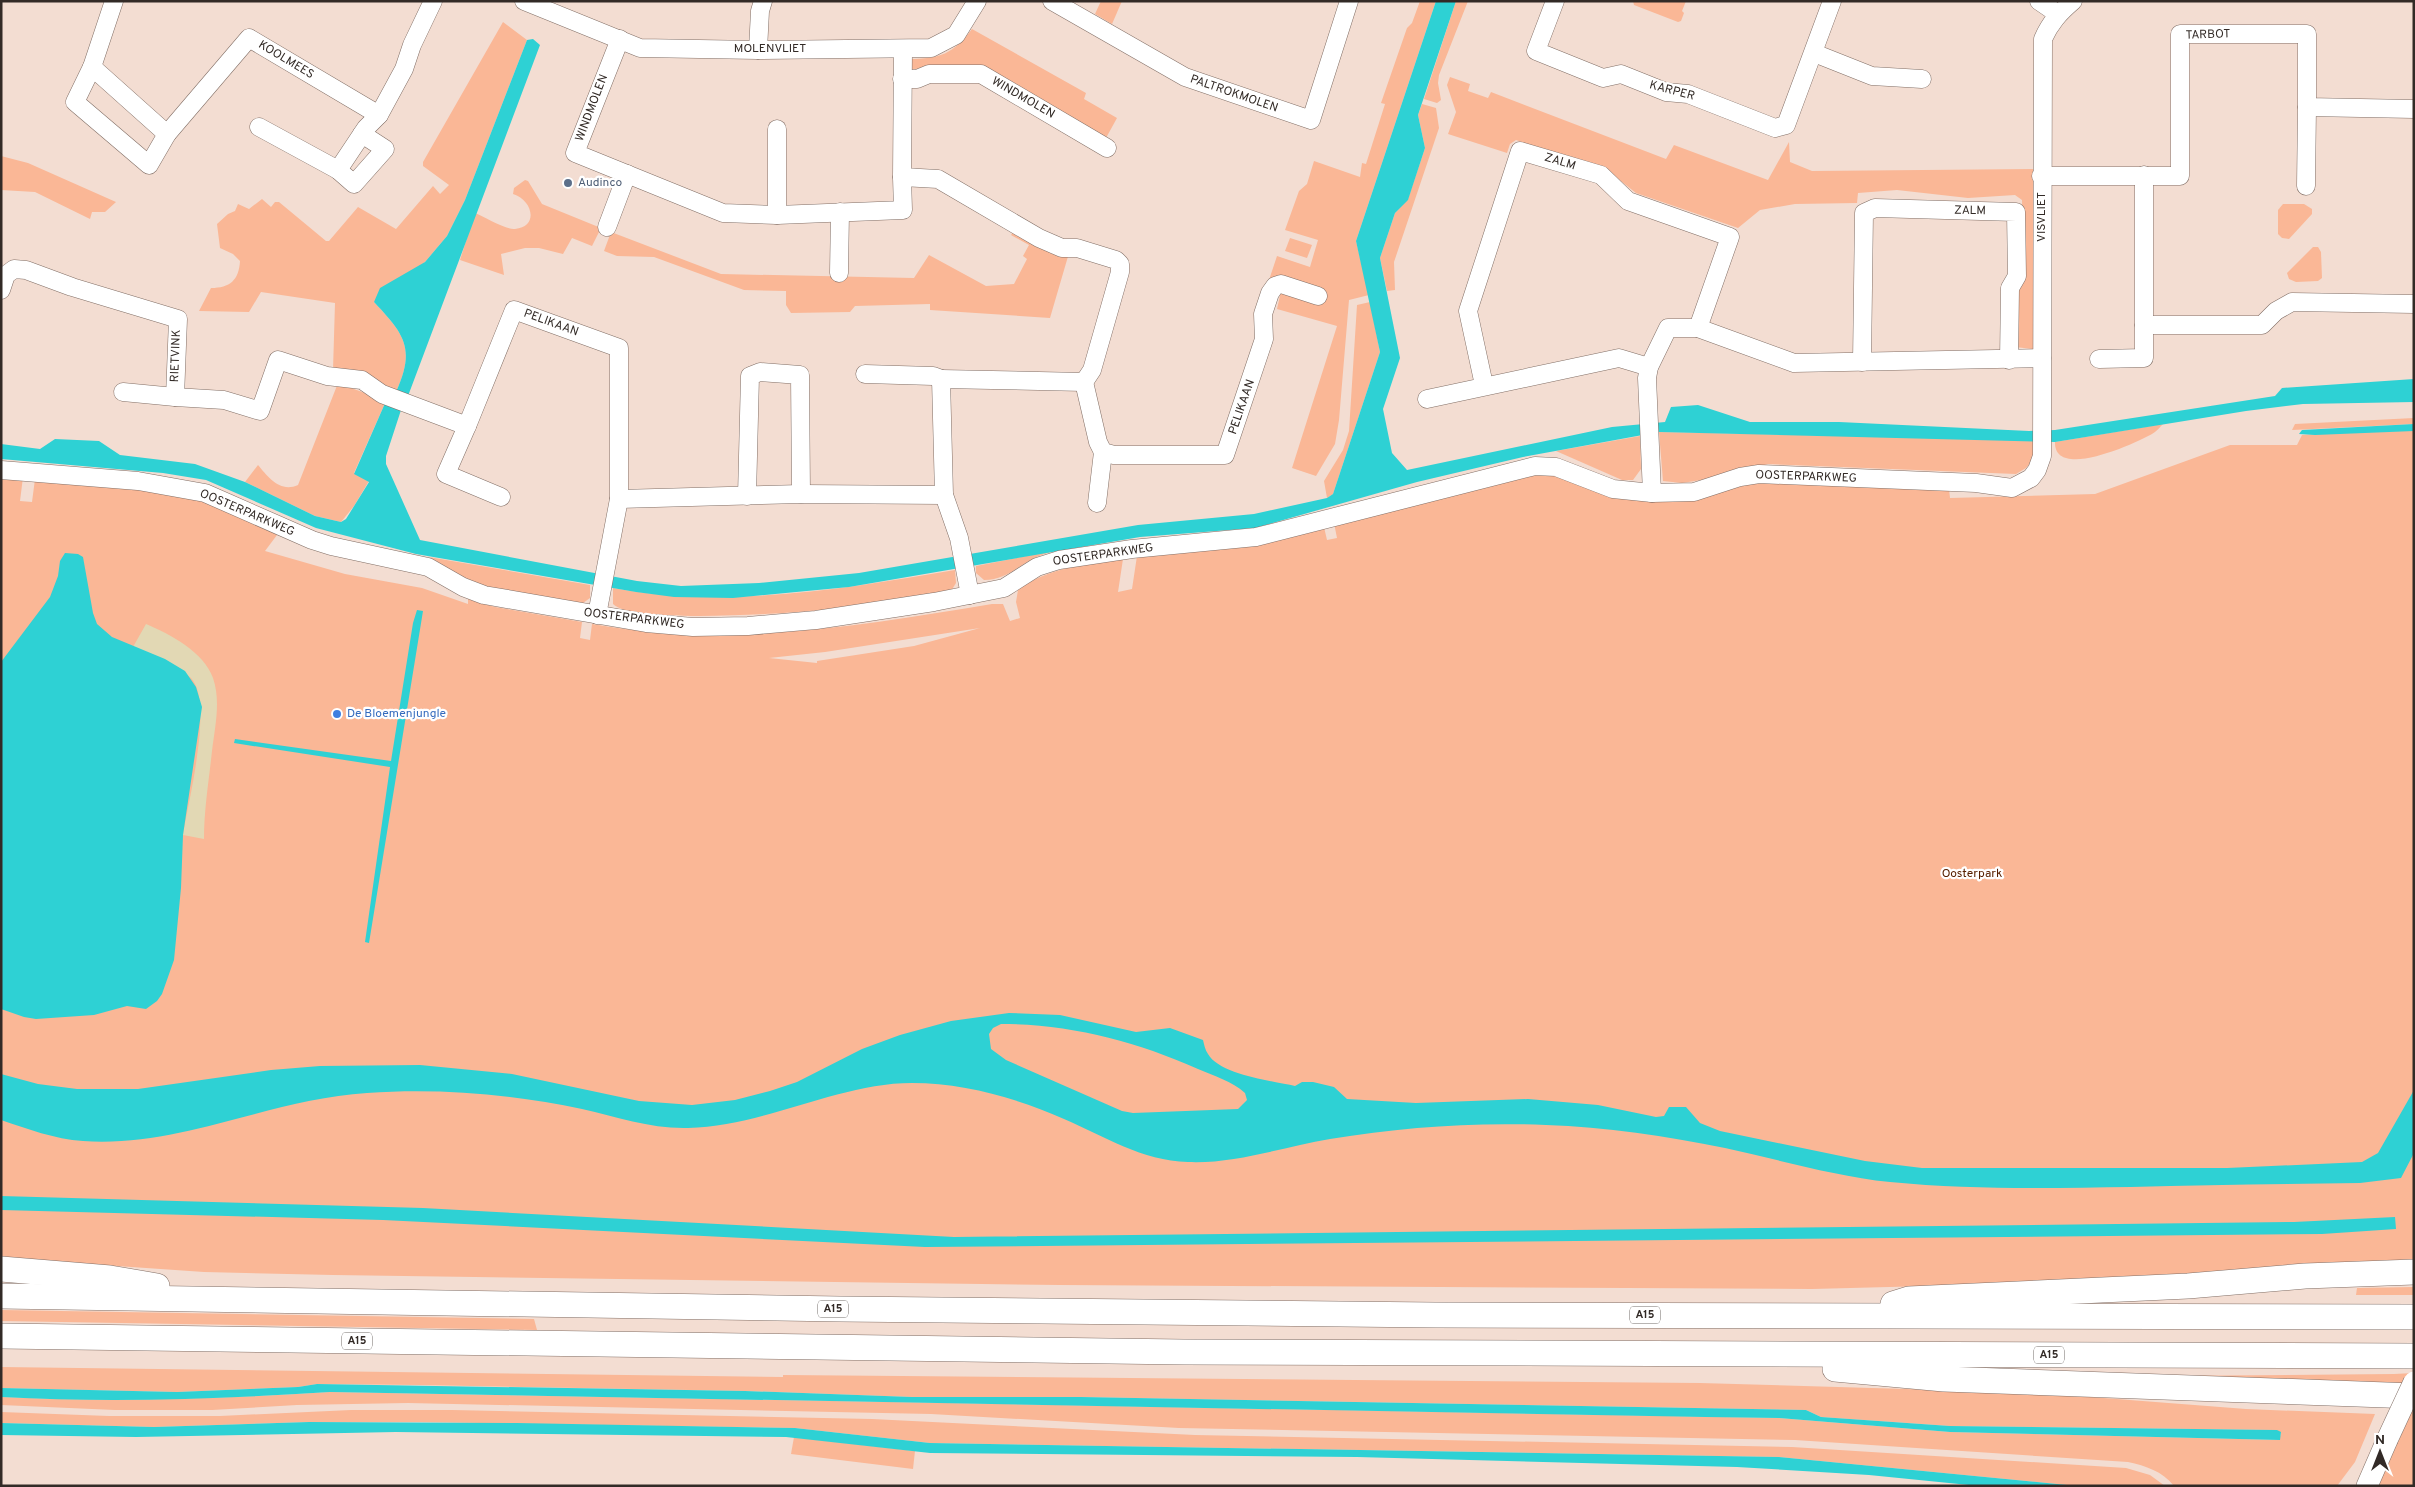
<svg xmlns="http://www.w3.org/2000/svg" width="2415" height="1487" font-family="Overpass,sans-serif">
  <style>
    .green { fill: #fab796; fill-rule: evenodd }
    .sand { fill: #e2d8b4 }
    .water { fill: #2ed1d4; fill-rule: evenodd }
    .lines { fill: none; stroke-linecap: round; stroke-linejoin: round }
    .minor-casing { stroke: #826f66; stroke-width: 19 }
    .major-casing { stroke: #826f66; stroke-width: 22 }
    .highway-casing { stroke: #826f66; stroke-width: 26 }
    .minor { stroke: #fff; stroke-width: 18 }
    .major { stroke: #fff; stroke-width: 21 }
    .highway { stroke: #fff; stroke-width: 25 }
    .major-bridge-casing { stroke: #826f66; stroke-width: 22; stroke-linecap: butt }
    .major-bridge { stroke: #fff; stroke-width: 21 }
    .service-dot { fill: #5c6f8a; stroke: #fff; stroke-width: 2 }
    .shop-dot { fill: #3f7fe0; stroke: #fff; stroke-width: 2 }
    .labels { text-anchor: middle; dominant-baseline: central; stroke-width: 4.5; stroke-linejoin: round; paint-order: stroke }
    .shield { fill: #fff; stroke: #706a67; stroke-width: 1 }
    .shield-label { font-size: 11px; font-weight: bold; fill: #322a26 }
    .street-label { font-size: 12px; fill: #322a26; stroke: #fff }
    .service-label { font-size: 12px; fill: #4e5e75; stroke: #fff; text-anchor: start }
    .shop-label { font-size: 12px; fill: #366cbe; stroke: #fff; text-anchor: start }
    .park-label { font-size: 12px; fill: #582000; stroke: #fff }
  </style>
  <rect width="100%" height="100%" fill="#f3ddd2"/>
  <!-- green -->
  <g class="green">
    <path d="M1101,1h21l-10,23 -17,-10z"/>
    <path d="M1420,1h16l-80,240 13,54 -20,5 -10,120 -4,24 -19,32 -24,-8 45,-142 -60,-17 4,-18 -12,-11 8,-24 33,11 8,-27 -33,-10 14,-39 8,-7 7,-23 46,16 2,-14 4,1 19,-60 -4,-1 26,-75 5,-5z"/>
    <path d="M1456,1h12l-29,74 -1,8 3,17 -4,3 -13,-4z"/>
    <path d="M1633,1h53l-4,10 2,2 -3,8 -3,1 -44,-17z"/>
    <path d="M503,22l24,18 -62,160 -18,36 -22,26 -51,40c30,32 42,46 22,90l-63,-22 2,-67 -74,-11 -12,20 -50,-1 12,-23c19,0 28,-8 29,-27l-7,-7 -13,-6 -3,-24 11,-10 7,-3 3,-7 11,5 13,-10 9,8 4,-5h4l47,39h3l29,-34 38,22 37,-43 7,8 9,-9 -26,-19v-4z"/>
    <path d="M972,29l114,64 -2,6 33,19 -11,20 -125,-70 -72,1v-10c31,0 44,-5 63,-30z"/>
    <path d="M1450,77l20,7 -2,7 20,7 3,-6 175,67 8,-14 94,35 21,-38 1,20 22,9 223,-2 2,164 -4,16 -18,-2 1,-57 8,-9 -2,-81 -7,-5 -47,3 -71,-8 -39,3 -1,10 -62,1 -35,6 -22,18 -102,-35 -24,-19 -96,-34 -6,4 -3,9 -59,-19 8,-22 -9,-27z"/>
    <path d="M1422,104l14,4 3,20 -45,134 1,28 -8,1 -7,-33 15,-45 13,-14 17,-51 -7,-33z"/>
    <path d="M1,156l27,7 88,39 -11,10h-13l-2,7 -55,-27 -34,-2z"/>
    <path d="M525,180l3,1 14,23 59,24 -9,18 -20,-8 -9,16 -24,-6h-14l-24,6 3,21 -44,-15 15,-47c10,4 31,17 40,16 24,-2 18,-29 -2,-35l1,-6z"/>
    <path d="M2283,204h21l8,5v5l-23,25 -7,-1 -4,-4v-24z"/>
    <path d="M611,232l110,42 193,4 15,-23 57,31 28,-2 13,-25 -4,-3 6,-11 -18,-10 2,-3 39,22 17,-1 -19,65 -120,-8v-6l-75,2 -5,6 -59,1 -5,-8v-14l-42,-1 -90,-33 -37,-1 -13,-5z"/>
    <path d="M1290,238l22,7 -5,13 -22,-7z"/>
    <path d="M2313,247h5l3,5 1,26 -4,3 -22,1 -7,-3 -2,-6z"/>
    <path d="M1370,302l10,50 -47,142 -6,4 -3,-17 19,-31 6,-19 8,-126z"/>
    <path d="M338,383l48,18 -32,72 15,8 -15,25 -13,16 -26,-6 -70,-34 13,-17c10,12 22,28 40,20z"/>
    <path d="M2414,418v6l-122,6 3,-6z"/>
    <path d="M2163,424c-3,3 -7,8 -11,10 -16,9 -98,47 -97,8z"/>
    <path d="M2392,430l22,1v828l-373,24 -229,6 -752,-4 -727,-10 -129,-3 -203,-14v-782l22,1 -3,24 12,1 3,-23c88,7 163,8 242,56l-12,16 80,23 77,14 46,16v-5l27,8 87,15 -2,16 10,2 2,-16c133,24 269,2 400,-20h11l7,17 10,-3 -4,-16 2,-12c30,-23 70,-26 105,-31l-5,33 14,-3 5,-33 187,-29 3,13 10,-2 -3,-15 204,-51 147,28 78,-19 186,8 1,9 145,-4 135,-49h67l5,-10zM980,628l-66,18 -97,15v2l-48,-5 56,-6z"/>
    <path d="M1659,432l376,8v18l-9,10 -10,6 -248,-10 -48,13 -38,6 -19,-2z"/>
    <path d="M1640,436l1,33 -8,11h-11l-66,-29z"/>
    <path d="M1057,550c-9,3 -18,5 -26,10 -17,9 -27,20 -47,20l-8,-7v-7z"/>
    <path d="M429,557l161,28v13l-7,5 -91,-14 -20,-7z"/>
    <path d="M955,570l1,13 -5,8c-37,6 -75,12 -113,17 -34,5 -206,17 -225,-4v-16c114,21 229,1 342,-18z"/>
    <path d="M2414,1287v8h-58l1,-7z"/>
    <path d="M1,1310l533,9 3,11 -536,-9z"/>
    <path d="M1,1367l782,10v-2l917,8 339,10 207,16 129,5 -20,48 -18,24h-163c-12,-15 -28,-20 -46,-24l-333,-22 -616,-12 -248,-14 -523,-11 -111,2 -85,5h-97l-114,-5v-8c111,5 218,2 329,-5l1449,26 171,14 329,8 2,-7 -5,-3 -326,-4 -129,-9 -15,-7 -725,-13h-169l-167,-6 -326,-6 -102,-1 -19,3 -121,5 -176,-4z"/>
    <path d="M2414,1373v16l-372,-12 352,-3z"/>
    <path d="M351,1410h101l420,9 323,16 597,12 334,21 24,7 15,11h-88l-298,-29 -849,-14 -135,-15 -374,-6h-112l-155,5 -153,-4v-11l108,4h111z"/>
    <path d="M2412,1411h2v75h-36z"/>
    <path d="M794,1437l121,14 -2,18 -122,-15z"/>
  </g>
  <!-- sand -->
  <path class="sand" d="M146,624c24,10 58,28 67,54 8,23 2,49 -1,73 -3,29 -8,58 -8,88l-21,-4c5,-32 31,-134 8,-157 -8,-8 -46,-25 -58,-31z"/>
  <!-- water -->
  <g class="water">
    <path d="M1436,1h20l-38,114 7,33 -17,52 -13,13 -15,45 20,100 -17,51 9,44 15,17 205,-43 53,-5 6,-15 27,-2 52,17h89l190,9 26,-1 220,-34 7,-8 132,-9v23l-111,2 -57,7 -191,31 -396,-10 -136,25 -106,25 -162,46 -115,9 -291,50 -116,11 -59,-1 -38,-5 -220,-38 -100,-26 -110,-48 -43,-7 -162,-14v-15l39,5 15,-10 44,2 21,14 75,9 50,18 70,34 26,6 5,-3 23,-37 -15,-8 32,-73 16,6 -16,49v8l34,76 217,41 44,5 78,-3 100,-10 279,-48 116,-11 73,-16 6,-4 47,-142 -24,-111z"/>
    <path d="M533,39l7,6 -132,351 -12,-4c20,-44 8,-58 -22,-90l6,-14 45,-26 22,-26 18,-36 62,-160z"/>
    <path d="M2414,424v7l-99,4 -16,-1 3,-4z"/>
    <path d="M65,553l13,1 5,3 10,56 4,11 15,13 53,22 20,12 11,16 6,20 -19,128 -2,53 -7,72 -12,34 -5,7 -11,8 -19,-3 -33,9 -58,4 -12,-2 -23,-8v-347l49,-65 8,-21 2,-15z"/>
    <path d="M417,610l6,1 -54,332 -4,-1 25,-175 -156,-24 1,-4 156,22 22,-138z"/>
    <path d="M1009,1013l51,2 76,17 34,-4 33,12c1,4 2,10 5,14 12,21 65,27 87,32l7,-4h11l21,5 13,12 69,4 112,-4 70,6 58,12 8,-1 5,-9h17l14,16 20,8 145,30 57,7h305l135,-6 16,-9 36,-63v63l-13,25 -41,5c-76,1 -153,2 -229,4 -80,1 -161,3 -241,-5 -56,-6 -110,-22 -165,-34 -58,-12 -120,-21 -179,-23 -72,-3 -145,2 -216,14 -47,8 -95,25 -142,23 -46,-1 -84,-26 -124,-43 -48,-21 -100,-36 -152,-36 -74,0 -146,43 -224,45 -37,1 -70,-11 -106,-19 -70,-15 -144,-21 -215,-16 -97,6 -188,55 -284,48 -29,-2 -55,-12 -82,-21v-46l37,10 39,5h61l133,-19 49,-4 100,-1 92,9 127,27 53,4 43,-5 35,-9 27,-9 65,-33 38,-14 51,-14zM1001,1024c68,0 134,17 197,45 16,7 34,12 47,24l2,7 -9,9 -105,4 -11,-2 -116,-51 -15,-11 -2,-15 4,-6z"/>
    <path d="M1,1196l422,12 531,29 1340,-15 101,-5 1,12 -74,5 -1397,13 -542,-27 -382,-10z"/>
    <path d="M317,1384l428,7 167,6h169l725,13 15,7 129,9 327,4 4,2 -1,8 -330,-8 -171,-14 -74,-1 -1375,-25c-110,7 -218,11 -329,5v-9l176,4 121,-5z"/>
    <path d="M309,1422l208,1 278,5 135,15 849,14 298,29h-98l-110,-11 -132,-8 -380,-10 -427,-4 -144,-16 -390,-5 -260,5 -135,-2v-12l153,4z"/>
  </g>
  <g class="lines">
    <defs>
      <g id="minor">
        <path d="M114,1l-22,66 -17,35 74,63 18,-31"/>
        <path d="M524,1l116,47 118,2 173,-2 25,-13 21,-34"/>
        <path d="M1052,1l133,76 126,43 38,-119"/>
        <path d="M1555,1l-19,50 67,27 18,-4 45,18 22,2 87,34 11,-3 46,-124"/>
        <path d="M2039,1l19,13"/>
        <path d="M620,39l-45,114 148,60 54,2 126,-5 -1,-33"/>
        <path d="M903,49l-1,128 36,2 101,59 23,10h15l39,12 4,4v8l-28,98 -8,12 -143,-3 3,116 15,43 11,57"/>
        <path d="M758,50l2,-39 3,-10"/>
        <path d="M1814,53l58,23 50,3"/>
        <path d="M92,67l75,67 82,-96 130,77"/>
        <path d="M902,79h15l12,-5h52l126,74"/>
        <path d="M259,127l79,43 28,-42 13,-13 25,-46 8,-24 21,-44"/>
        <path d="M338,170l16,14 31,-35 -23,-15"/>
        <path d="M2041,176h139v-142h127v73l107,2"/>
        <path d="M2306,186l1,-79"/>
        <path d="M777,215v-86"/>
        <path d="M607,227l20,-53"/>
        <path d="M839,273l1,-61"/>
        <path d="M1,290l5,-15 8,-6 12,1 46,17 106,32 -3,78 49,3 36,11 18,-51 49,16 35,4 20,14 85,32 47,-116 105,38v151l182,-5 143,1"/>
        <path d="M2144,325h118l14,-14 16,-9 122,2"/>
        <path d="M2099,359l45,-1v-183"/>
        <path d="M1862,362l2,-149 11,-5 141,4 1,64 -7,12 -1,72"/>
        <path d="M865,374l68,2 8,3"/>
        <path d="M1084,382l14,60 5,10 11,3h111l39,-116 -1,-25 7,-21 5,-7 6,-2 37,12"/>
        <path d="M1484,385l-16,-74 52,-160 81,24 27,26 102,36 -32,91"/>
        <path d="M123,392l52,5"/>
        <path d="M1427,399l192,-41 30,9"/>
        <path d="M467,426l-21,48 55,23"/>
        <path d="M1,470l137,11 67,12 107,47 19,6 97,21 35,20 21,8 162,28 47,4 55,-1 68,-6 118,-18 70,-14 33,-21 22,-7 73,-11 124,-12 279,-71 21,1 57,22 39,4 42,-1 46,-15 19,-3 217,9 36,5 19,-10 6,-8 5,-14 1,-417c7,-16 16,-26 30,-38"/>
        <path d="M1652,493l-5,-115 2,-11 19,-39h30l96,35 248,-5"/>
        <path d="M747,496l3,-120 10,-4 40,3 1,119"/>
        <path d="M1097,503l6,-51"/>
        <path d="M597,615l22,-116"/>
      </g>
      <path id="major" d="M2367,1486l20,-46"/>
      <g id="highway">
        <path d="M1,1269l109,9 47,8"/>
        <path d="M1,1296l839,13 595,6 979,2"/>
        <path d="M1893,1304l16,-5 279,-13 117,-10 109,-4"/>
        <path d="M1,1336l1183,16 1230,4"/>
        <path d="M1835,1369l109,10 470,17"/>
      </g>
    </defs>
    <!-- minor casing -->
    <use href="#minor" class="minor-casing"/>
    <!-- major casing -->
    <use href="#major" class="major-casing"/>
    <!-- highway casing -->
    <use href="#highway" class="highway-casing"/>
    <!-- minor -->
    <use href="#minor" class="minor"/>
    <!-- major -->
    <use href="#major" class="major"/>
    <!-- highway -->
    <use href="#highway" class="highway"/>
    <defs>
      <path id="major-bridge" d="M2387,1440l27,-58"/>
    </defs>
    <!-- major-bridge casing -->
    <use href="#major-bridge" class="major-bridge-casing"/>
    <!-- major-bridge -->
    <use href="#major-bridge" class="major-bridge"/>
  </g>
  <!-- markers -->
  <circle class="service-dot" cx="568" cy="183" r="5"/>
  <circle class="shop-dot" cx="337" cy="714" r="5"/>
  <g class="labels">
    <!-- shield labels -->
    <g class="shield">
      <rect x="818" y="1300.5" width="30" height="17" rx="4"/>
      <rect x="1630" y="1306.5" width="30" height="17" rx="4"/>
      <rect x="342" y="1332.5" width="30" height="17" rx="4"/>
      <rect x="2034" y="1346.5" width="30" height="17" rx="4"/>
    </g>
    <g class="shield-label">
      <text x="833" y="1309">A15</text>
      <text x="1645" y="1315">A15</text>
      <text x="357" y="1341">A15</text>
      <text x="2049" y="1355">A15</text>
    </g>
    <!-- street labels -->
    <g class="street-label">
      <text transform="translate(2208 35) rotate(-2)">TARBOT</text>
      <text x="770" y="49">MOLENVLIET</text>
      <text transform="translate(286 60) rotate(31)">KOOLMEES</text>
      <text transform="translate(1672 91) rotate(15)">KARPER</text>
      <text transform="translate(1234 94) rotate(19)">PALTROKMOLEN</text>
      <text transform="translate(1023 98) rotate(30)">WINDMOLEN</text>
      <text transform="translate(592 108) rotate(-69)">WINDMOLEN</text>
      <text transform="translate(1560 162) rotate(17)">ZALM</text>
      <text transform="translate(1970 211) rotate(1)">ZALM</text>
      <text transform="translate(2042 217) rotate(-90)">VISVLIET</text>
      <text transform="translate(551 323) rotate(20)">PELIKAAN</text>
      <text transform="translate(176 356) rotate(-88)">RIETVINK</text>
      <text transform="translate(1242 407) rotate(-71)">PELIKAAN</text>
      <text transform="translate(1806 477) rotate(2)">OOSTERPARKWEG</text>
      <text transform="translate(247 513) rotate(23)">OOSTERPARKWEG</text>
      <text transform="translate(1103 555) rotate(-8)">OOSTERPARKWEG</text>
      <text transform="translate(634 619) rotate(7)">OOSTERPARKWEG</text>
    </g>
    <!-- service labels -->
    <g class="service-label">
      <text x="578" y="183">Audinco</text>
    </g>
    <!-- shop labels -->
    <g class="shop-label">
      <text x="347" y="714">De Bloemenjungle</text>
    </g>
    <!-- park labels -->
    <g class="park-label">
      <text x="1972" y="874">Oosterpark</text>
    </g>
  </g>
  <!-- border -->
  <rect width="2415" height="1487" fill="none" stroke="#322a26" stroke-width="5"/>
  <!-- north arrow -->
  <g transform="translate(2380 1452)" stroke="#ffffff" stroke-width="4" paint-order="stroke">
  <path d="M0-4L9 19L0 12L-9 19Z" fill="#322a26"/>
  <text y="-8" font-size="14" font-weight="bold" text-anchor="middle" fill="#322a26">N</text>
  </g>
</svg>
